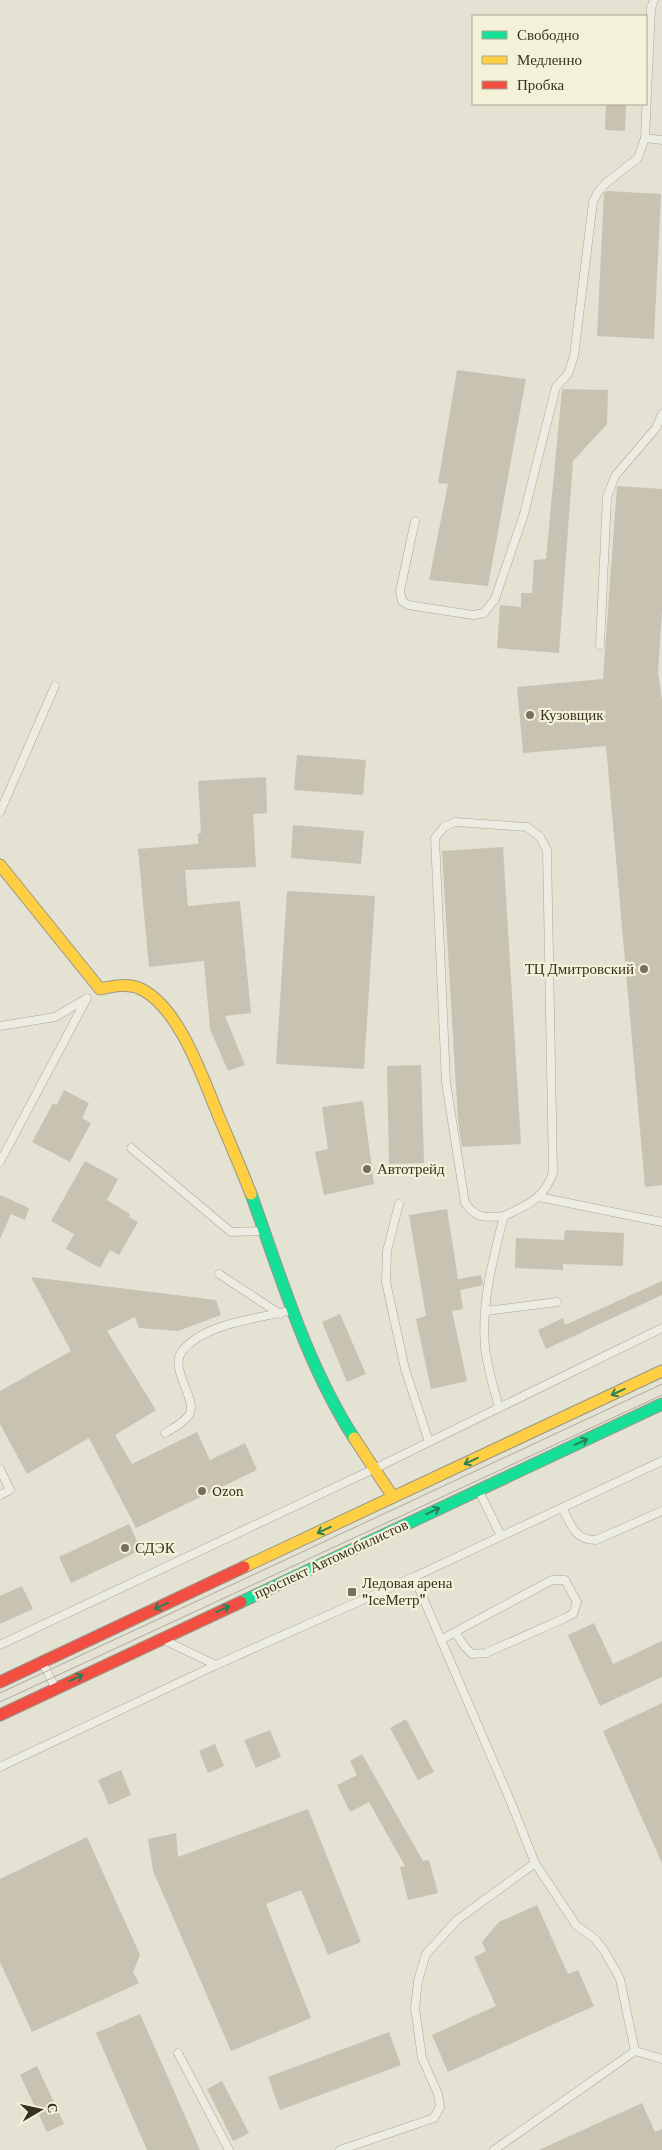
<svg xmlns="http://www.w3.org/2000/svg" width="662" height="2150" font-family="'Crimson Pro',serif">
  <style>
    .building { fill: #c8c2b3 }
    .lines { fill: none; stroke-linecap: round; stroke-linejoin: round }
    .lane-casing { stroke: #aaa79a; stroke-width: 9 }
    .fast-casing { stroke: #9a968a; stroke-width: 13 }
    .slow-casing { stroke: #9a968a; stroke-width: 13 }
    .jam-casing { stroke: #9a968a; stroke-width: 13 }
    .lane { stroke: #edece2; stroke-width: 8 }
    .fast { stroke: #16e098; stroke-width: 11 }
    .slow { stroke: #ffcf43; stroke-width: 11 }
    .jam { stroke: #f24e42; stroke-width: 11 }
    .tram { stroke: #adaba2; stroke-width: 1 }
    .oneway { stroke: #298057 }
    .poi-dot { fill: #757060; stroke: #f4f1d9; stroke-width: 2 }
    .labels { text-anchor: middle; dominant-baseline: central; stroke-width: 4.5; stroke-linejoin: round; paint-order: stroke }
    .poi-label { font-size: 15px; fill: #393222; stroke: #f4f1d9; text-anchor: start }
    .street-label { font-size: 15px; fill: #393222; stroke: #f4f1d9 }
  </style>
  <rect width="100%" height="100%" fill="#e4e2d2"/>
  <!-- building -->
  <g class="building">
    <path d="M606,104h20l-1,27 -20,-1z"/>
    <path d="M607,191l54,3 -7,145 -57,-3 7,-143z"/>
    <path d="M457,370l69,9 -38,207 -59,-6 19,-96 -10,-1z"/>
    <path d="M562,389l46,1 -1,34 -34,37 -14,192 -62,-5 3,-43 21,2v-14h11l2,-33 12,-1z"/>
    <path d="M617,486l45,3v122l-4,62 4,27v485l-17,2 -39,-441 -83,7 -6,-66 86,-8z"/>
    <path d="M297,755l69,5 -3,35 -69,-5z"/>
    <path d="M266,777l1,36 -14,1 3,53 -71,3 3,36 52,-5 11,112 -26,3 20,49 -17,6 -18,-42 -6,-68 -55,6 -11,-118 60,-5v-11h3l-3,-52z"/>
    <path d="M293,825l71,6 -3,33 -70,-6z"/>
    <path d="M503,847l18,297 -59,3 -4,-27 -16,-269z"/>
    <path d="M287,891l88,5 -11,173 -88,-5z"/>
    <path d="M421,1065l3,98 -35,1 -2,-98z"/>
    <path d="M64,1090l25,13 -7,15 9,5 -21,39 -38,-20 21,-39 4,2z"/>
    <path d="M363,1101l11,83 -50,11 -9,-43 13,-3 -6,-42z"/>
    <path d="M85,1161l33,18 -11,21 23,14 -1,3 9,5 -19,33 -9,-5 -10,18 -34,-19 8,-15 -23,-13z"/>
    <path d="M0,1195l29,13 -4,12 -14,-6 -11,25z"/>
    <path d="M447,1209l11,70 23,-4 2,10 -23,5 3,19 -11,2 15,70 -36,8 -15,-70 10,-3 -17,-101z"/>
    <path d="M565,1230l59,3 -1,33 -60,-2v6l-48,-2 1,-30 48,2z"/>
    <path d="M31,1277l185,23 5,15 -43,16 -39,-3 -4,-11 -28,14 49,79 -41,25 17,29 65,-32 13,28 35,-17 12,27 -121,58 -47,-90 -62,36 -27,-50v-33l71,-40z"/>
    <path d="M662,1281v14l-116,54 -8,-19 25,-12 2,7z"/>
    <path d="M340,1314l26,60 -19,8 -25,-60z"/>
    <path d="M129,1524l12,26 -70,33 -12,-26z"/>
    <path d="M22,1586l11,23 -33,15v-28z"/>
    <path d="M594,1623l19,41 49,-23v36l-62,29 -32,-71z"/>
    <path d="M662,1703v160l-59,-132z"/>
    <path d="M406,1719l28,53 -16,8 -28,-52z"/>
    <path d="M270,1730l11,27 -25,11 -12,-28z"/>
    <path d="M215,1744l9,22 -16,7 -9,-22z"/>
    <path d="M362,1754l61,107 6,-1 9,33 -30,7 -8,-33 5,-1 -36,-64 -19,10 -13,-27 20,-10 -7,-14z"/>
    <path d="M121,1770l10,25 -22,10 -11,-25z"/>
    <path d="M308,1809l53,133 -33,13 -27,-65 -35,14 45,114 -80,33 -78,-180 -5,-32 28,-6 2,24z"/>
    <path d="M87,1837l53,118 -7,17 6,11 -107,49 -32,-70v-83z"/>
    <path d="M537,1905l31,69 10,-4 16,36 -146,66 -16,-37 64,-29 -22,-49 12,-6 -4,-9 17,-20z"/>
    <path d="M140,2014l60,136h-53l-51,-117z"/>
    <path d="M389,2032l12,33 -121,45 -12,-33z"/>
    <path d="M37,2066l27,58 -17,8 -27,-57z"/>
    <path d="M222,2081l27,52 -16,8 -26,-52z"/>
    <path d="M642,2103l13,29 7,-3v21h-123z"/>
  </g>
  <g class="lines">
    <defs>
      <g id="lane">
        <path d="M645,138l17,2"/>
        <path d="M415,521l-15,70 2,10 6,4 65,10 11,-2 11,-14 29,-85 32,-127 12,-13 6,-18 19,-154 5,-10 8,-9 32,-25 7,-20 6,-130 3,-8"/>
        <path d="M600,645l7,-148 8,-21 41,-48 6,-14"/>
        <path d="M0,812l55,-126"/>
        <path d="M0,1026l55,-9 31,-18"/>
        <path d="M131,1148l100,84 32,-1"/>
        <path d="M0,1162l87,-164"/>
        <path d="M539,1197l123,25"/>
        <path d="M399,1204l-12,47 -1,31 19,87 24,73"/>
        <path d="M219,1274l61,40"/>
        <path d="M486,1311l71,-9"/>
        <path d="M499,1408c-5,-20 -12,-41 -14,-61 -4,-44 8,-89 19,-131 23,-11 40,-17 49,-43l-6,-323 -7,-13 -13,-10 -72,-5 -11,5 -9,11 11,244 19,121c13,17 20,14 39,13"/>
        <path d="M165,1433c8,-5 19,-10 24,-18 10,-15 -22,-47 -6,-65 24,-28 76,-31 109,-40"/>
        <path d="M662,1461l-248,116 96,223 25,63 41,62 19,14 10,13 15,27 15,72 27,8"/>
        <path d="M0,1469l10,21 -10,5"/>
        <path d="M479,1491l22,45"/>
        <path d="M562,1508c10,17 12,32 34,32l66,-29"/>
        <path d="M441,1640l14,-8 97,-52h13l12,22 -4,12 -8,4 -79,35 -14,1 -7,-7 -10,-15"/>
        <path d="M168,1642l48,23 198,-88"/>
        <path d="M0,1645l376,-177 286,-140"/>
        <path d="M43,1664l12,23"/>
        <path d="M0,1767l216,-102"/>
        <path d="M178,2053l51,97"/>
        <path d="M340,2150l94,-32 6,-11 -2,-13 -16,-36 -7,-50 3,-27 8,-27 31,-34 78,-57"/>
        <path d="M494,2150l141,-99"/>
      </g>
      <g id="fast">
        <path d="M251,1194c30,83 55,169 103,244"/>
        <path d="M241,1602l421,-198"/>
      </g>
      <g id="slow">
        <path d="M0,865l100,124c14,-3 28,-6 41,0 39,19 62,90 78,128 11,26 22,51 32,77"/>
        <path d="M354,1438l39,59"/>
        <path d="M244,1567l418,-196"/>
      </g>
      <g id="jam">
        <path d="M0,1682l244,-115"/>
        <path d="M0,1715l241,-113"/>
      </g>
    </defs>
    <!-- lane casing -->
    <use href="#lane" class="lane-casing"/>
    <!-- fast casing -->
    <use href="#fast" class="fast-casing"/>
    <!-- slow casing -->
    <use href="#slow" class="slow-casing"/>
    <!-- jam casing -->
    <use href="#jam" class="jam-casing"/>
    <!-- lane -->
    <use href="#lane" class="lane"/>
    <!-- fast -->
    <use href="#fast" class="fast"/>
    <!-- slow -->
    <use href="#slow" class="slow"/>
    <!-- jam -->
    <use href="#jam" class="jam"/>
    <!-- tram -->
    <g class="tram">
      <path d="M0,1693l662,-309"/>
      <path d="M0,1702l662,-307"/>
    </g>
  </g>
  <!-- one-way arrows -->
  <defs><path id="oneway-shaft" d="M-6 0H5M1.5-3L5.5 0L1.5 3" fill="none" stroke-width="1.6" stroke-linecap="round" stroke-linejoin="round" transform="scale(1.25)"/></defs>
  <g class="oneway">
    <use href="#oneway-shaft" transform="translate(618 1392) rotate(155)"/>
    <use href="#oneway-shaft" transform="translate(581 1442) rotate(-25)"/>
    <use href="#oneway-shaft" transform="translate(471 1461) rotate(155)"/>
    <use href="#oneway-shaft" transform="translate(433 1511) rotate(-25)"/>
    <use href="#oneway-shaft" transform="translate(324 1530) rotate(155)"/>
    <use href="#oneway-shaft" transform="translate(161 1606) rotate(155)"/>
    <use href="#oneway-shaft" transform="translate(223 1609) rotate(-25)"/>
    <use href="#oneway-shaft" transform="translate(76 1678) rotate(-25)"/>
  </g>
  <!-- markers -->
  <g class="poi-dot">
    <circle cx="530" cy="715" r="5"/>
    <circle cx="644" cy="969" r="5"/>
    <circle cx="367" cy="1169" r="5"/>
    <circle cx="202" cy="1491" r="5"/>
    <circle cx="125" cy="1548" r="5"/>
    <rect x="347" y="1587" width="10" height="10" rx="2.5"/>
  </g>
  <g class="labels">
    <!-- poi labels -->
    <g class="poi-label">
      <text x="540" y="715">Кузовщик</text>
      <text x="634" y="969" text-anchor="end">ТЦ Дмитровский</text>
      <text x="377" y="1169">Автотрейд</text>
      <text x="212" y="1491">Ozon</text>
      <text x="135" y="1548">СДЭК</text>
      <text x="362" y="1583">Ледовая арена<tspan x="362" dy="17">"IceМетр"</tspan></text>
    </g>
    <!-- street labels -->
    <g class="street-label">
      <text transform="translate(331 1559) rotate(-25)">проспект Автомобилистов</text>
    </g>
  </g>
  <!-- legend -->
  <rect x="472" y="15" width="175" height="90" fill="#f4f1d9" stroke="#a9a590"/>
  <rect x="482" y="31" width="25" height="8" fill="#16e098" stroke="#a9a590"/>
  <text x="517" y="40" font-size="15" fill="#393222">Свободно</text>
  <rect x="482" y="56" width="25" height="8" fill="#ffcf43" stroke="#a9a590"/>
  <text x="517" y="65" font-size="15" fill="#393222">Медленно</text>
  <rect x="482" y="81" width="25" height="8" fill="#f24e42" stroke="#a9a590"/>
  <text x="517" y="90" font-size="15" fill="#393222">Пробка</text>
  <!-- north arrow -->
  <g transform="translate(40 2110) rotate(81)" stroke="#f4f1d9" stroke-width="4" paint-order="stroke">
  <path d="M0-4L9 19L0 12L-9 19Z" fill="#393222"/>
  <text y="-8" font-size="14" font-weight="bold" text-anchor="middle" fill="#393222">С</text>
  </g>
</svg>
